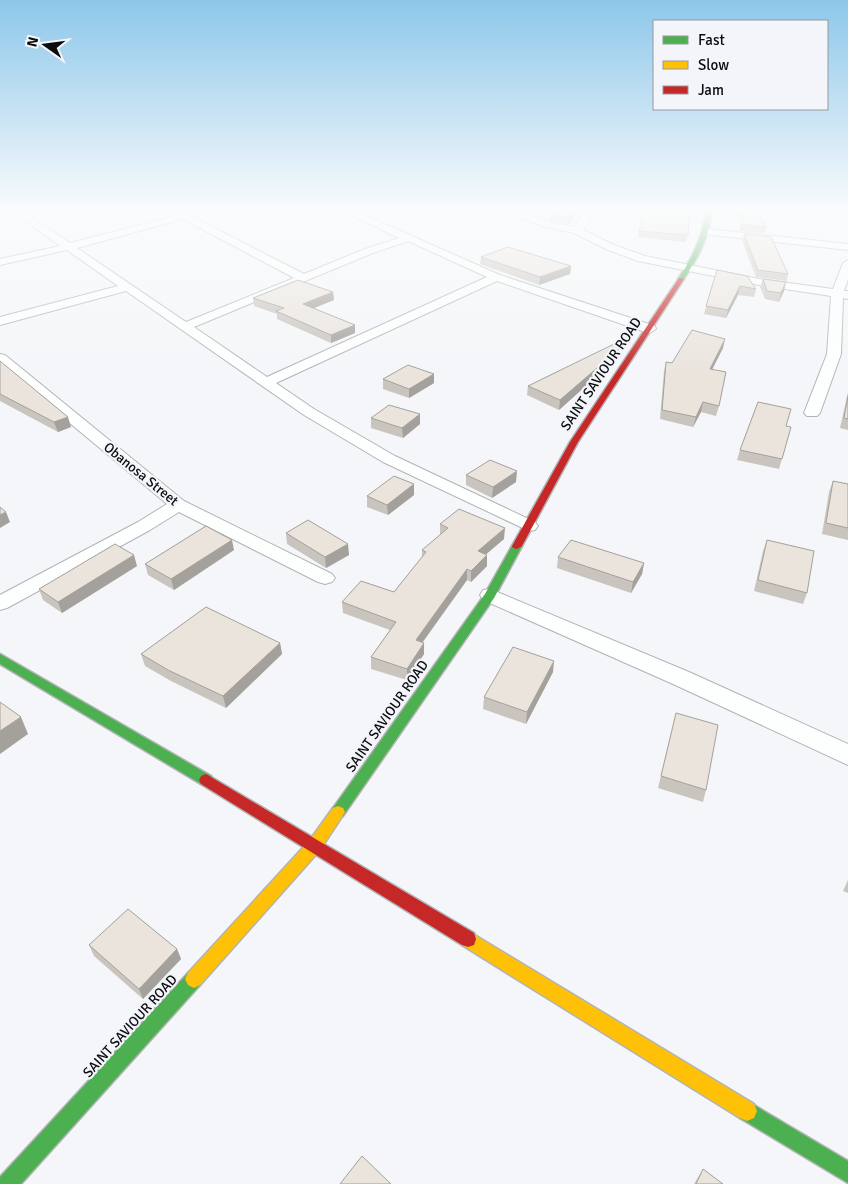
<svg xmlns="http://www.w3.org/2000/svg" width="848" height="1184" font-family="Signika,sans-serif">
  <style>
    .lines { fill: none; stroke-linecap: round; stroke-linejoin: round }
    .street-casing { stroke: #b2b3b5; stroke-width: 2 }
    .fast-casing { stroke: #b2b3b5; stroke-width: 3 }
    .slow-casing { stroke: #b2b3b5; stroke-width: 3 }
    .jam-casing { stroke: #b2b3b5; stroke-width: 3 }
    .street { fill: #fdfefe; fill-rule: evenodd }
    .fast { fill: #4caf50; fill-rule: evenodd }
    .slow { fill: #ffc107; fill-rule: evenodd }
    .jam { fill: #c62828; fill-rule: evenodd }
    .wall { fill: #c9c4be }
    .shaded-wall { fill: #a4a09b }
    .building { fill: #eae4dd; stroke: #a4a09b }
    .labels { text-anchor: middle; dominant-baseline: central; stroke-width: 4.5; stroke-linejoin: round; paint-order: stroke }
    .street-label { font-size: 14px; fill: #0b0c0d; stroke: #f3f5fa }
  </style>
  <rect width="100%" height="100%" fill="#f4f6f9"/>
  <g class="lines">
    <defs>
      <g id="street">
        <path d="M11,210h10l49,33 128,-33h13l-1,2 -17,5 111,57 61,-25 34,-11 -58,-28h12l147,65 155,51 1,3 -6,4 -5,-1 -148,-51 -221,102 38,26 81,47 140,66 3,4 -3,4 -6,1 -146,-69 -79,-47 -178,-124 -126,34v-8l118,-31 -51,-36 -67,15v-6l60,-13zM183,219l111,59 -108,44 -109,-74zM408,241l79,36 -220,100 -73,-50 179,-74z"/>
        <path d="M503,210h12l30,11 30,6 9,-17h8l-4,14 -5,6 31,15 31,11 114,23 74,10 10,-26 5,-3v19l-4,12h4v8l-5,-1 -2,56 -21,59 -3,3h-10l-3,-3 23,-59 4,-58 -72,-11 -121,-24 -32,-12 -32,-16 -35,-8z"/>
        <path d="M841,210h7v8l-3,-1z"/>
        <path d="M707,229l141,15v6l-145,-16 -1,-2z"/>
        <path d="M0,354l5,1 179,146 148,73 3,4 -3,4 -7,2 -7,-2 -139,-70 -29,18 -143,78 -7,2v-15l138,-73 29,-18 -167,-139z"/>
        <path d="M490,589l199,83 159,72v21l-175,-81 -190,-84 -3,-5 3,-5z"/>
      </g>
      <g id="fast">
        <path d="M706,210h6c-3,27 -14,48 -29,70h-4l-1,-1c15,-22 25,-42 28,-69z"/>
        <path d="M517,543l5,3 -28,52 -151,218 -5,2 -5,-2 -2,-4 2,-4 152,-214 27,-48z"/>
        <path d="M0,654l211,122 2,4 -2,4 -5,2 -5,-2 -201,-120z"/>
        <path d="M194,970l6,3 3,6 -3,6 -179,199h-21v-7l188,-204z"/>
        <path d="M747,1101l101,60v22l-108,-65 -3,-7 3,-7z"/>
      </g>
      <g id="slow">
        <path d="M338,806l5,2 2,4 -25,38 -120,135 -6,3 -6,-3 -3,-6 3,-6 122,-133 23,-32z"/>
        <path d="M468,931l286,173 3,7 -3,7 -7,3 -7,-3 -278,-173 -2,-6 2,-6z"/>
      </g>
      <g id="jam">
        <path d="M679,278l5,1 -106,163 -56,104 -5,3 -4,-1 -1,-2 58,-104z"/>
        <path d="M206,774l268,159 2,6 -2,6 -6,2 -6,-2 -261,-161 -2,-4 2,-4z"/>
      </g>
    </defs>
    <!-- street casing -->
    <use href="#street" class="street-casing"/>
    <!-- fast casing -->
    <use href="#fast" class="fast-casing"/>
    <!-- slow casing -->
    <use href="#slow" class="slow-casing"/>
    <!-- jam casing -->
    <use href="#jam" class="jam-casing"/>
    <!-- street -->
    <use href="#street" class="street"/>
    <!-- fast -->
    <use href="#fast" class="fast"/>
    <!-- slow -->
    <use href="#slow" class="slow"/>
    <!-- jam -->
    <use href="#jam" class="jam"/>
  </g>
  <!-- wall -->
  <g class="wall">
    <path d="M577,210l-7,14 -20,-4v-6z"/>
    <path d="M730,210h28l8,17 -1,6 -26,-2 1,-7 3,-5h-9l-4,-5z"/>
    <path d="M639,231l49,4 -2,7 -48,-5z"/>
    <path d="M744,234l44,40 -1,7 -31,-4 -14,-37z"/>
    <path d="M481,257l90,9 -1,8 -31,11 -59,-21z"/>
    <path d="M717,270l39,19 -2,8 -16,-2 -12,23 -22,-4z"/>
    <path d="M763,279l21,12 -5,11 -14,-3 -5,-12z"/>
    <path d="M333,292l1,8 -20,8 41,25 -24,10 -54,-24v-5l-23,-8 -1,-8z"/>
    <path d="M723,348l-11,22 7,36 -3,10 -15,-4 -8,15 -33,-8 4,-48 2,-9 6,1z"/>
    <path d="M617,358l-58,52 -32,-15 1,-9z"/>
    <path d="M0,361l71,66 -13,5 -58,-31z"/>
    <path d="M434,374v9l-25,15 -26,-9v-10z"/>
    <path d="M848,392v38l-8,-2z"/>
    <path d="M420,414v10l-17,14 -32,-10v-10z"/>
    <path d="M791,427l-12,42 -42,-9 3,-10z"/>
    <path d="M466,475l50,7 -24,16 -26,-13z"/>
    <path d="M833,481l15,3v56l-26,-6 7,-42z"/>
    <path d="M414,484v11l-26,20 -21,-8v-11z"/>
    <path d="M440,524l64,15 -18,15 1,12 -16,16 -4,-2 -44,62 1,12 -17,26 -36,-11v-12l19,-27 -47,-17 -1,-11 52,-10 28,-35v-7l18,-15z"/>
    <path d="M286,533l63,22 -23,13 -39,-24z"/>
    <path d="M767,540l40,53 -4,11 -49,-13 9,-40z"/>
    <path d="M234,550l-60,40 -26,-15 -3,-11z"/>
    <path d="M558,557l86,6 -2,11 -11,19 -74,-25z"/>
    <path d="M137,566l-75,47 -19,-13 -4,-11z"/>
    <path d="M280,643l2,11 -56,54 -55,-27 -26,-15 -4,-12z"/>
    <path d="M553,672l-27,52 -43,-15 1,-12z"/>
    <path d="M676,713l30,77 -3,12 -45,-14z"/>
    <path d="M848,880v13l-5,-2z"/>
    <path d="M89,945l88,4 4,10 -38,40 -49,-43z"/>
    <path d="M703,1169l20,15h-29z"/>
  </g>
  <!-- shaded-wall -->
  <g class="shaded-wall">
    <path d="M574,210h3l-7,14v-6z"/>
    <path d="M571,266l-1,8 -31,11 1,-8z"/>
    <path d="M786,282l-2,9 -5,11 2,-9z"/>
    <path d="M740,286l-2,9 -12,23 2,-8z"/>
    <path d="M333,292l1,8 -30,12 -1,-8z"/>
    <path d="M355,325v8l-24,10v-8z"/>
    <path d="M725,339l-2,9 -16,31 3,-10z"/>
    <path d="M619,349l-2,9 -58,52 1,-10z"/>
    <path d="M434,374v9l-25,15v-9z"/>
    <path d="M703,402l-2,10 -8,15 3,-10z"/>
    <path d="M420,414v10l-17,14 -1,-10z"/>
    <path d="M68,417l3,10 -13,5 -4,-10z"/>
    <path d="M517,471l-1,11 -24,16 1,-11z"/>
    <path d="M414,484v11l-26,20 -1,-10z"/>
    <path d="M6,512l4,10 -10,6v-13z"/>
    <path d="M505,528l-1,11 -27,23 1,-11z"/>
    <path d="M232,540l2,10 -60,40 -3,-11z"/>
    <path d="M348,544l1,11 -23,13 -1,-11z"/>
    <path d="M134,555l3,11 -75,47 -4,-11z"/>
    <path d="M487,555v11l-16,16v-11z"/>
    <path d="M644,563l-2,11 -11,19 2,-11z"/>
    <path d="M467,569v11l-51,71v-11z"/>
    <path d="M280,643l2,11 -56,54 -3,-12z"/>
    <path d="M424,643v11l-17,26v-11z"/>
    <path d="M554,661l-1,11 -27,52 1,-12z"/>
    <path d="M21,717l7,17 -28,20v-23z"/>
    <path d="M177,949l4,10 -38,40 -4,-10z"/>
  </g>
  <!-- building -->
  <g class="building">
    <path d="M552,210h22l-4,8 -20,-4z"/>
    <path d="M644,210h46l-2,25 -49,-4z"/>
    <path d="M733,210h25l8,17 -26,-3 6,-10 -11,-1z"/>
    <path d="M744,234l27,3 17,37 -30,-4z"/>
    <path d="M508,247l63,19 -31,11 -59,-20z"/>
    <path d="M717,270l30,6 9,13 -16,-3 -12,24 -22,-4z"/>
    <path d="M763,279l23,3 -5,11 -14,-2z"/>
    <path d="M298,280l35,12 -30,12 52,21 -24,10 -55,-24 8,-3 -31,-10z"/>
    <path d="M692,330l33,9 -15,30 16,3 -7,34 -16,-4 -7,15 -34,-7 4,-48 6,1z"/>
    <path d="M616,343l3,6 -59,51 -32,-14z"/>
    <path d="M0,361l68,56 -14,5 -54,-28z"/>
    <path d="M408,365l26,9 -25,15 -26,-10z"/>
    <path d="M848,396v23l-4,-1z"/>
    <path d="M758,402l33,7 -5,17 5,1 -9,32 -42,-9z"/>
    <path d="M389,405l31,9 -18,14 -31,-10z"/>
    <path d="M490,460l27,11 -24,16 -27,-12z"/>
    <path d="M394,476l20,8 -27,21 -20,-9z"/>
    <path d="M833,481l15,3v44l-22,-5z"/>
    <path d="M0,507l6,5 -6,3z"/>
    <path d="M459,509l46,19 -27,23 9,4 -16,16 -4,-2 -51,71 8,3 -17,26 -36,-12 25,-35 -54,-20 19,-21 33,11 32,-40 -4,-2 26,-22 -8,-4z"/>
    <path d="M308,520l40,24 -23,13 -39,-24z"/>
    <path d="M206,526l26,14 -61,39 -26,-15z"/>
    <path d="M571,540l73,23 -11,19 -75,-25z"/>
    <path d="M767,540l47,11 -7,42 -49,-13z"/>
    <path d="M115,544l19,11 -76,47 -19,-13z"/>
    <path d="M206,607l74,36 -57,53 -55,-26 -27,-16z"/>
    <path d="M513,647l41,14 -27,51 -43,-15z"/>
    <path d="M0,702l21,15 -21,14z"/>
    <path d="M676,713l42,12 -12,65 -45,-14z"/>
    <path d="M128,909l49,40 -38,40 -50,-44z"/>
    <path d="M362,1156l29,28h-51z"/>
    <path d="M703,1169l20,15h-27z"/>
  </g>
  <!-- sky -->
  <linearGradient id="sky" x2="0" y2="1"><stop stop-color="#8dc7ea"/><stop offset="0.56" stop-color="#fafbfc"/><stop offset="1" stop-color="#fafbfc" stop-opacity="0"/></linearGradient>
  <rect width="848" height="375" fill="url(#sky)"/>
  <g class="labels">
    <!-- street labels -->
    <g class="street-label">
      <text transform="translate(601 374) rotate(-56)">SAINT SAVIOUR ROAD</text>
      <text transform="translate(141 474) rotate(39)">Obanosa Street</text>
      <text transform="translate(387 716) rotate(-55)">SAINT SAVIOUR ROAD</text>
      <text transform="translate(130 1026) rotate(-48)">SAINT SAVIOUR ROAD</text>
    </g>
  </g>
  <!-- legend -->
  <rect x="653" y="20" width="175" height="90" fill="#f3f5fa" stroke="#96989b"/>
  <rect x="663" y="36" width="25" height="8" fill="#4caf50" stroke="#96989b"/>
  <text x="698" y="45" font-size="15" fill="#0b0c0d">Fast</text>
  <rect x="663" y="61" width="25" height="8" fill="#ffc107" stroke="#96989b"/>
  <text x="698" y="70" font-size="15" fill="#0b0c0d">Slow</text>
  <rect x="663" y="86" width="25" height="8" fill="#c62828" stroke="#96989b"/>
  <text x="698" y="95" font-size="15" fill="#0b0c0d">Jam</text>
  <!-- north arrow -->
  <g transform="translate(45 45) rotate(284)" stroke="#f3f5fa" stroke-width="4" paint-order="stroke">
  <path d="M0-4L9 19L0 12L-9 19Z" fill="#0b0c0d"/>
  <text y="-8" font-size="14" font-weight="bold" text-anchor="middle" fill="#0b0c0d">N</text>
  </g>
</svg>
